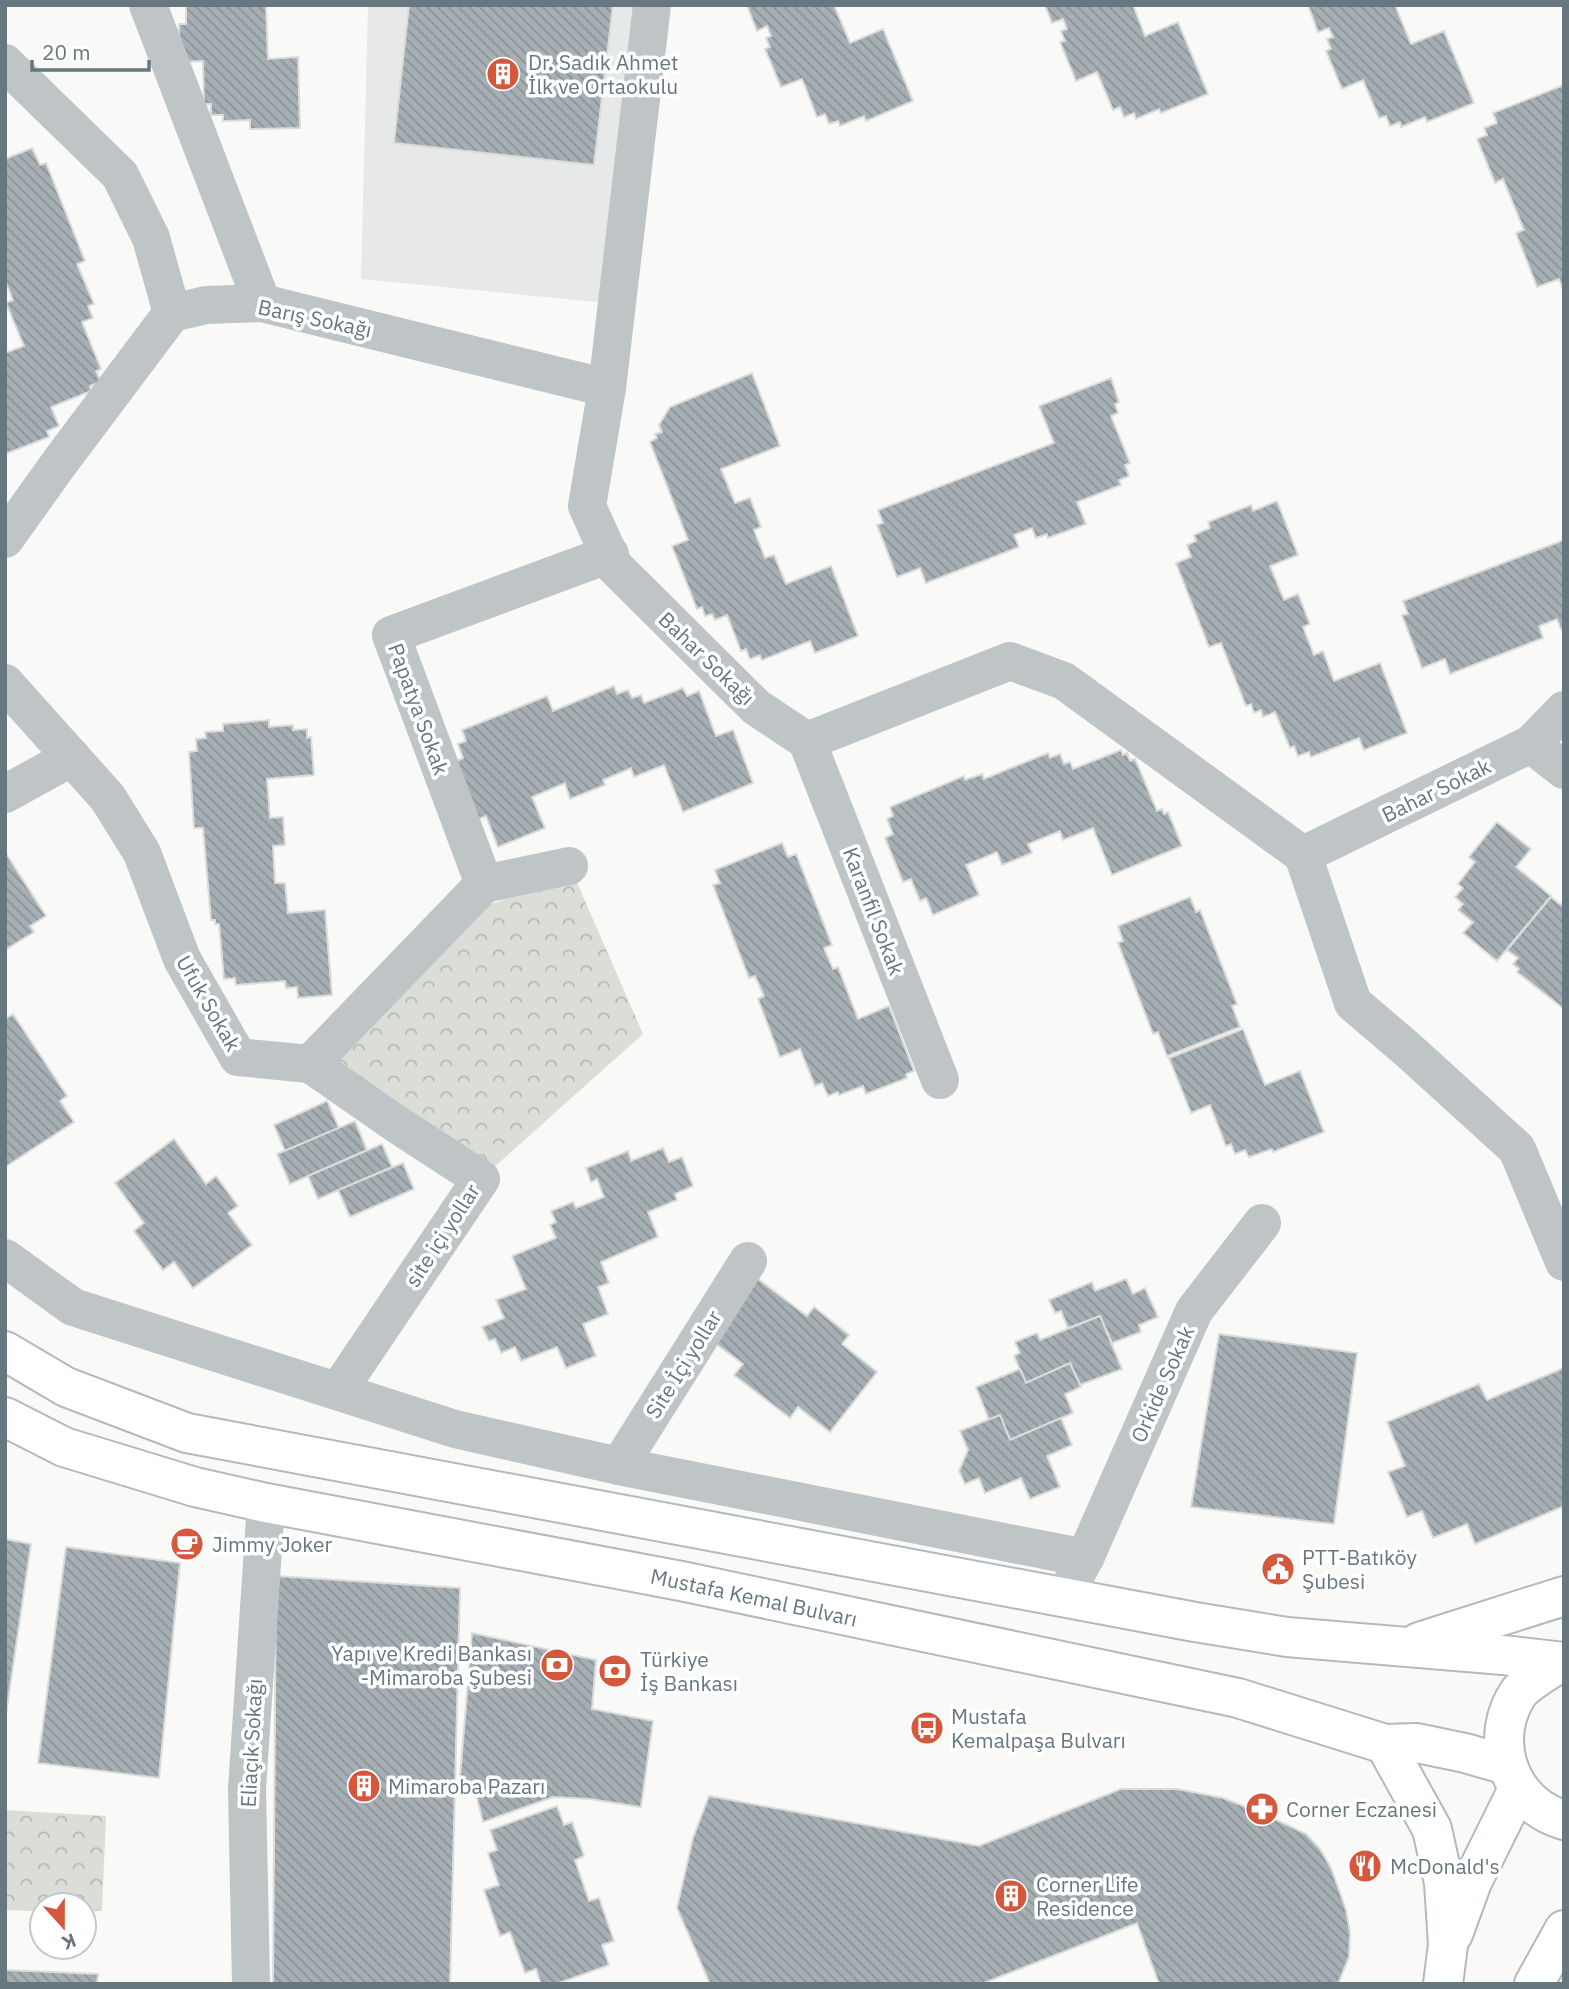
<svg xmlns="http://www.w3.org/2000/svg" width="1569" height="1989" font-family="'IBM Plex Sans',sans-serif">
  <style>
    .built { fill: #e7e9e8 }
    .park { fill: url(#park-crowns) }
    .building { fill: url(#building-back-hatch); stroke: #dbdbda; stroke-width: 2 }
    .lines { fill: none; stroke-linecap: round; stroke-linejoin: round }
    .major-casing { stroke: #b3b9bc; stroke-width: 42 }
    .minor { stroke: #bfc4c7; stroke-width: 38 }
    .major { stroke: #fff; stroke-width: 38 }
    .labels { text-anchor: middle; dominant-baseline: central; stroke-width: 7; stroke-linejoin: round; paint-order: stroke }
    .poi-label { font-size: 21px; fill: #667780; stroke: #fff; text-anchor: start }
    .street-label { font-size: 21px; fill: #667780; stroke: #fff }
  </style>
  <defs>
    <pattern id="park-crowns" width="20" height="18" patternUnits="userSpaceOnUse" patternTransform="scale(1.75)"><rect width="20" height="18" fill="#daded7"/><path d="M2 6a3 3 0 1 1 6 0M12 15a3 3 0 1 1 6 0" fill="none" stroke="#b5b9b4"/></pattern>
    <pattern id="building-back-hatch" width="6" height="6" patternUnits="userSpaceOnUse" patternTransform="scale(1.75)"><rect width="6" height="6" fill="#a6afb4"/><path d="M-1 5l2 2M0 0l6 6M5-1l2 2" fill="none" stroke="#8b9398"/></pattern>
  </defs>
  <rect width="100%" height="100%" fill="#f9f9f8"/>
  <!-- built -->
  <path class="built" d="M368,5h274l-36,298 -245,-24z"/>
  <!-- park -->
  <g class="park">
    <path d="M575,878l68,156 -162,145 -171,-115 151,-151z"/>
    <path d="M5,1810l101,6 -4,95h-18v-6h-42v6l-37,-1z"/>
  </g>
  <!-- building -->
  <g class="building">
    <path d="M186,5h80l2,54 30,-2 2,71 -50,1v-9l-27,1v-6h-12v-11h-7l-1,-43 -23,1 -1,-38h7z"/>
    <path d="M409,5h204l-19,160 -200,-22z"/>
    <path d="M747,5h87l16,38 33,-14 30,72 -47,20 -2,-5 -24,10 -2,-5 -9,3 -4,-10 -8,3 -15,-38 -21,8 -16,-38 5,-2 -4,-9 5,-2 -4,-10 -10,5z"/>
    <path d="M1045,5h88l12,31 33,-14 30,72 -47,19 -2,-4 -23,10 -2,-6 -10,4 -4,-10 -7,3 -16,-38 -21,9 -16,-39 5,-1 -4,-10 6,-2 -4,-10 -11,4z"/>
    <path d="M1308,5h87l16,39 33,-13 30,72 -47,19 -2,-5 -24,10 -1,-5 -10,4 -4,-10 -7,2 -16,-38 -21,9 -16,-38 5,-2 -4,-10 6,-2 -4,-9 -11,4z"/>
    <path d="M1564,85v207l-5,-13 -22,8 -21,-54 8,-3 -21,-51 -8,4 -18,-44 10,-4 -3,-7 13,-5 -4,-10z"/>
    <path d="M32,148l8,17 6,-2 39,98 -8,3 17,40 -6,2 5,12 -11,4 19,47 -5,2 5,11 -11,4 1,5 -40,16 8,19 -12,5 2,6 -44,17v-101l19,-7 -18,-43 7,-3 -6,-15 -2,1v-127z"/>
    <path d="M752,373l28,73 -59,23 14,34 15,-5 11,29 -7,3 11,28 9,-3 12,29 45,-18 27,70 -43,17 -5,-12 -48,19 -2,-5 -10,4 -4,-10 -5,2 -14,-36 -12,5 -3,-6 -7,2 -3,-9 -5,2 -25,-63 16,-6 -38,-98 7,-4 -2,-4 7,-2 -3,-7 11,-18z"/>
    <path d="M1111,378l8,24 -4,2 3,9 -7,3 19,47 -5,2 4,11 -10,4 2,5 -44,17 9,22 -38,14 -1,-4 -11,4 -4,-10 -18,7 5,12 -93,36 -6,-15 -23,9 -20,-52 6,-2 -5,-13 176,-67 -15,-37z"/>
    <path d="M1277,501l21,54 -28,11 14,34 14,-6 12,30 -7,3 11,28 9,-4 11,30 46,-18 27,70 -43,17 -5,-12 -48,19 -2,-5 -11,4 -4,-10 -4,2 -15,-36 -12,5 -2,-7 -7,3 -3,-9 -5,2 -25,-63 -12,4 -33,-84 15,-6 -4,-12 9,-4 -2,-6 16,-7 -2,-6 43,-17 2,6z"/>
    <path d="M1564,540v87l-3,2 -4,-10 -18,7 4,12 -93,36 -5,-15 -23,9 -20,-53 6,-1 -5,-13z"/>
    <path d="M614,686l3,8 11,-4 4,8 9,-3 3,8 39,-15 4,8 12,-5 17,45 17,-6 20,53 -70,29 -19,-47 -30,12 -3,-9 -28,12 2,5 -35,14 -5,-16 -33,14 13,31 -47,19 -12,-31 -11,4 -22,-57 10,-5 -5,-14 8,-3 -4,-11 85,-34 6,15z"/>
    <path d="M269,720v7l24,-2v5l14,-1v9l4,-1 3,38 -47,4 3,39 13,-1 2,28 -12,1 2,37h10l3,30 37,-3 7,85 -34,3 -1,-11 -11,1 -1,-7 -49,4 -1,-7 -11,1 -5,-55h-4v-4h-4l-8,-92h-9l-5,-76 8,-1 -1,-12 10,-1 -1,-6 18,-1v-7z"/>
    <path d="M1121,750l2,5 4,-2 3,8 5,-2 22,52 5,-2 2,5 4,-2 14,34 -70,29 -19,-47 -30,12 -3,-9 -32,13 4,9 -30,12 -5,-13 -31,13 13,30 -46,20 -7,-17 -6,3 -9,-22 -8,3 -18,-44 8,-4 -6,-15 6,-3 -3,-9 74,-31 1,4 17,-6 2,5 64,-26 2,5 10,-4 4,10 6,-2 3,7z"/>
    <path d="M1497,822l34,27 -15,18 35,29 -54,65 -34,-28 10,-11 -15,-12 5,-6 -8,-7 8,-9 -5,-4 17,-22 -6,-5z"/>
    <path d="M782,843l6,14 8,-3 36,91 -8,3 9,21 5,-2 20,52 31,-13 25,65 -8,3 1,4 -41,16 -3,-8 -24,9 -1,-3 -10,4 -6,-13 -7,3 -15,-37 -20,8 -22,-58 6,-3 -9,-20 -6,2 -36,-93 7,-2 -5,-13z"/>
    <path d="M5,852l41,64 -16,10 4,6 -29,18z"/>
    <path d="M1190,897l6,15 4,-2 37,94 -5,2 8,21 -73,29 -9,-24 -5,2 -35,-91 5,-2 -5,-15z"/>
    <path d="M1551,897l10,8 3,-3v107l-47,-37 2,-3 -6,-5 5,-6 -11,-8z"/>
    <path d="M13,1014l54,82 -7,5 14,21 -69,45v-148z"/>
    <path d="M1243,1029l22,56 35,-14 24,61 -51,20 -1,-3 -23,8 -4,-7 -10,4 -4,-10 -5,2 -16,-41 -19,8 -22,-55z"/>
    <path d="M327,1101l12,27 -54,23 -11,-26z"/>
    <path d="M355,1121l12,29 -77,34 -13,-30z"/>
    <path d="M174,1139l32,45 10,-8 22,30 -10,7 24,32 -59,43 -19,-26 -11,8 -29,-39 10,-8 -29,-40z"/>
    <path d="M382,1144l10,23 -74,32 -10,-23z"/>
    <path d="M663,1148l6,14 13,-5 11,29 -18,8 2,6 -29,12 10,25 -57,25 8,21 -11,4 10,27 -25,10 13,32 -30,12 -9,-21 -36,14 -6,-14 -14,6 -6,-14 -6,2 -7,-14 22,-9 -8,-18 30,-11 -14,-33 44,-18 -6,-13 6,-3 -5,-11 22,-9 3,6 28,-11 -7,-18 -6,3 -5,-14 42,-17 3,10z"/>
    <path d="M403,1163l11,26 -64,28 -12,-27z"/>
    <path d="M758,1279l49,37 7,-9 35,28 -7,9 35,28 -47,60 -32,-25 -8,11 -56,-43 9,-11 -32,-24z"/>
    <path d="M1126,1279l7,15 12,-6 13,29 -19,8 2,7 -29,11 -12,-27 -32,12 -7,-17 -6,2 -6,-13 43,-18 3,9z"/>
    <path d="M1100,1316l22,53 -42,16 -10,-22 -44,20 -12,-27 6,-3 -5,-11 22,-9 3,7z"/>
    <path d="M1219,1334l138,19 -23,171 -143,-17z"/>
    <path d="M1070,1363l11,24 -16,7 8,19 -63,27 -10,-25 -11,5 -13,-33 44,-18 6,14z"/>
    <path d="M1564,1368v138l-89,38 -8,-20 -34,14 -11,-27 -15,6 -19,-45 17,-6 -18,-44 92,-38 8,16z"/>
    <path d="M1000,1415l10,25 51,-22 11,27 -25,11 13,31 -30,12 -9,-21 -36,15 -6,-15 -14,6 -6,-13 9,-21 -8,-19z"/>
    <path d="M5,1539l26,5 -26,177z"/>
    <path d="M66,1547l114,16 -21,215 -121,-15z"/>
    <path d="M276,1576l184,12 -10,396h-177z"/>
    <path d="M472,1633l124,27 -4,49 61,12 -12,86 -51,-8 -37,-2 -70,25 -9,-36 -14,-9z"/>
    <path d="M1121,1789h56l46,9 41,16 42,20 14,15 11,19 15,42 4,23 -1,24 -11,27h-179l-22,-61 -156,61h-271l-33,-76 16,-70 16,-42 270,50z"/>
    <path d="M557,1806l7,19 8,-3 12,34 -9,4 14,41 10,-3 15,43 -12,4 7,20 -53,19h-15l-5,-15 -11,4 -15,-41 -10,4 -16,-46 15,-5 -11,-32 9,-3 -7,-20z"/>
    <path d="M5,1970l93,4 -1,10h-92z"/>
  </g>
  <g class="lines">
    <defs>
      <g id="major">
        <path d="M5,1351l61,36 121,46 1008,189 92,15 216,18 61,7"/>
        <path d="M5,1417l59,30 131,40 71,16 415,78 557,117 147,46 32,-1 48,10 42,12"/>
        <path d="M1419,1642l145,-46"/>
        <path d="M1559,1663c-13,9 -29,17 -40,29 -7,10 -12,23 -14,35 -6,42 18,81 59,93"/>
        <path d="M1385,1744l47,85 12,54 4,62 -5,39"/>
        <path d="M1453,1934l19,-52 46,-93"/>
        <path d="M1534,1984l30,-54"/>
      </g>
    </defs>
    <!-- major casing -->
    <use href="#major" class="major-casing"/>
    <!-- minor -->
    <g class="minor">
      <path d="M148,5l114,298"/>
      <path d="M652,5l-45,383 -20,118 27,60 142,141 51,34"/>
      <path d="M5,63l115,112 31,63 21,75"/>
      <path d="M5,539l55,-77 112,-149 34,-8 56,-2 345,85"/>
      <path d="M5,683l103,115 34,55 40,106 56,98 72,7 174,-180"/>
      <path d="M807,741l203,-80 54,20 239,174"/>
      <path d="M807,741l133,339"/>
      <path d="M1531,744l33,-34"/>
      <path d="M5,794l67,-37"/>
      <path d="M1303,855l50,148 54,46 110,100 47,113"/>
      <path d="M1303,855l228,-111 33,26"/>
      <path d="M484,884l-93,-249 219,-81"/>
      <path d="M484,884l85,-18"/>
      <path d="M310,1064l85,59 86,56 -143,212"/>
      <path d="M5,1258l68,49 382,122 164,37 466,92"/>
      <path d="M619,1466l129,-205"/>
      <path d="M1073,1580l12,-22 109,-247 68,-88"/>
      <path d="M251,1984l-4,-195 19,-286"/>
    </g>
    <!-- major -->
    <use href="#major" class="major"/>
  </g>
  <!-- icons -->
  <defs>
    <symbol id="building-disc" viewBox="-11 -11 22 22"><circle r="9.5" fill="#d5573c" stroke="#fff"/><path d="M-4-6H4V6H1V3H-1V6H-4ZM-2.5-4.3h1.7v1.8h-1.7ZM.8-4.3h1.7v1.8H.8ZM-2.5-1h1.7V.8h-1.7ZM.8-1h1.7V.8H.8Z" fill="#fff"/></symbol>
    <symbol id="cafe-disc" viewBox="-11 -11 22 22"><circle r="9.5" fill="#d5573c" stroke="#fff"/><path d="M-5.5-4.5H6V0H3Q3 3.5 0 3.5H-2.5Q-5.5 3.5-5.5 0ZM3-3.2v2h1.7v-2ZM-6 4.5H4V6H-6Z" fill="#fff"/></symbol>
    <symbol id="civic-disc" viewBox="-11 -11 22 22"><circle r="9.5" fill="#d5573c" stroke="#fff"/><path d="M-.6-6.5H3V-4.5H.6V-3L4-1V1h2V6H-6V1h2V-1L-.6-3ZM-1.2 2.5V6h2.4V2.5Z" fill="#fff"/></symbol>
    <symbol id="bank-disc" viewBox="-11 -11 22 22"><circle r="9.5" fill="#d5573c" stroke="#fff"/><path d="M-6-4H6V4H-6ZM0-2.3a2.3 2.3 0 1 0 0 4.6a2.3 2.3 0 1 0 0-4.6Z" fill="#fff"/></symbol>
    <symbol id="bus-disc" viewBox="-11 -11 22 22"><circle r="9.5" fill="#d5573c" stroke="#fff"/><path d="M-5-6H5V4H4V6H2V4H-2V6H-4V4H-5ZM-3.5-4V0h7V-4ZM-3.5 1.2v1.5H-2V1.2ZM2 1.2v1.5H3.5V1.2Z" fill="#fff"/></symbol>
    <symbol id="pharmacy-disc" viewBox="-11 -11 22 22"><circle r="9.5" fill="#d5573c" stroke="#fff"/><path d="M-2-6h4v4h4v4h-4v4h-4v-4h-4v-4h4Z" fill="#fff"/></symbol>
    <symbol id="restaurant-disc" viewBox="-11 -11 22 22"><circle r="9.5" fill="#d5573c" stroke="#fff"/><path d="M-5-6h1v4h1v-4h1v4h1v-4h1v5L-1.5 .5V6h-2V.5L-5-1ZM5-6V6H3V1.5H1.5Q1.5-4 5-6Z" fill="#fff"/></symbol>
  </defs>
  <g fill-rule="evenodd">
    <use href="#building-disc" x="484" y="55" width="38" height="38"/>
    <use href="#cafe-disc" x="168" y="1525" width="38" height="38"/>
    <use href="#civic-disc" x="1259" y="1550" width="38" height="38"/>
    <use href="#bank-disc" x="538" y="1646" width="38" height="38"/>
    <use href="#bank-disc" x="596" y="1652" width="38" height="38"/>
    <use href="#bus-disc" x="908" y="1709" width="38" height="38"/>
    <use href="#building-disc" x="345" y="1767" width="38" height="38"/>
    <use href="#pharmacy-disc" x="1243" y="1790" width="38" height="38"/>
    <use href="#restaurant-disc" x="1346" y="1847" width="38" height="38"/>
    <use href="#building-disc" x="992" y="1877" width="38" height="38"/>
  </g>
  <g class="labels">
    <!-- poi labels -->
    <g class="poi-label">
      <text x="528" y="62">Dr. Sadık Ahmet<tspan x="528" dy="24">İlk ve Ortaokulu</tspan></text>
      <text x="212" y="1544">Jimmy Joker</text>
      <text x="1302" y="1557">PTT-Batıköy<tspan x="1302" dy="24">Şubesi</tspan></text>
      <text x="532" y="1653" text-anchor="end">Yapı ve Kredi Bankası<tspan x="532" dy="24">-Mimaroba Şubesi</tspan></text>
      <text x="640" y="1659">Türkiye<tspan x="640" dy="24">İş Bankası</tspan></text>
      <text x="951" y="1716">Mustafa<tspan x="951" dy="24">Kemalpaşa Bulvarı</tspan></text>
      <text x="388" y="1786">Mimaroba Pazarı</text>
      <text x="1286" y="1809">Corner Eczanesi</text>
      <text x="1390" y="1866">McDonald's</text>
      <text x="1036" y="1884">Corner Life<tspan x="1036" dy="24">Residence</tspan></text>
    </g>
    <!-- street labels -->
    <g class="street-label">
      <text transform="translate(315 318) rotate(12)">Barış Sokağı</text>
      <text transform="translate(707 658) rotate(44)">Bahar Sokağı</text>
      <text transform="translate(419 709) rotate(70)">Papatya Sokak</text>
      <text transform="translate(1436 790) rotate(-26)">Bahar Sokak</text>
      <text transform="translate(874 911) rotate(69)">Karanfil Sokak</text>
      <text transform="translate(209 1003) rotate(60)">Ufuk Sokak</text>
      <text transform="translate(442 1235) rotate(-57)">site içi yollar</text>
      <text transform="translate(683 1364) rotate(-58)">Site İçi yollar</text>
      <text transform="translate(1162 1384) rotate(-66)">Orkide Sokak</text>
      <text transform="translate(754 1597) rotate(12)">Mustafa Kemal Bulvarı</text>
      <text transform="translate(251 1743) rotate(-87)">Eliaçık Sokağı</text>
    </g>
  </g>
  <!-- border -->
  <rect width="1569" height="1989" fill="none" stroke="#667780" stroke-width="14"/>
  <!-- north arrow -->
  <g transform="translate(63 1926) rotate(159)"><circle r="33" fill="#ffffff" stroke="#c2c9cc" stroke-width="2"/>
  <path d="M0-5L12 26L0 18L-12 26Z" fill="#d5573c"/>
  <text y="-10" font-size="19" font-weight="bold" text-anchor="middle" fill="#667780">K</text>
  </g>
  <!-- scale -->
  <path d="M32 60v10h117v-10" fill="none" stroke="#667780" stroke-width="3.5"/>
  <text x="42" y="60" font-size="21" fill="#667780" stroke="#ffffff" stroke-width="5" paint-order="stroke">20 m</text>
</svg>
